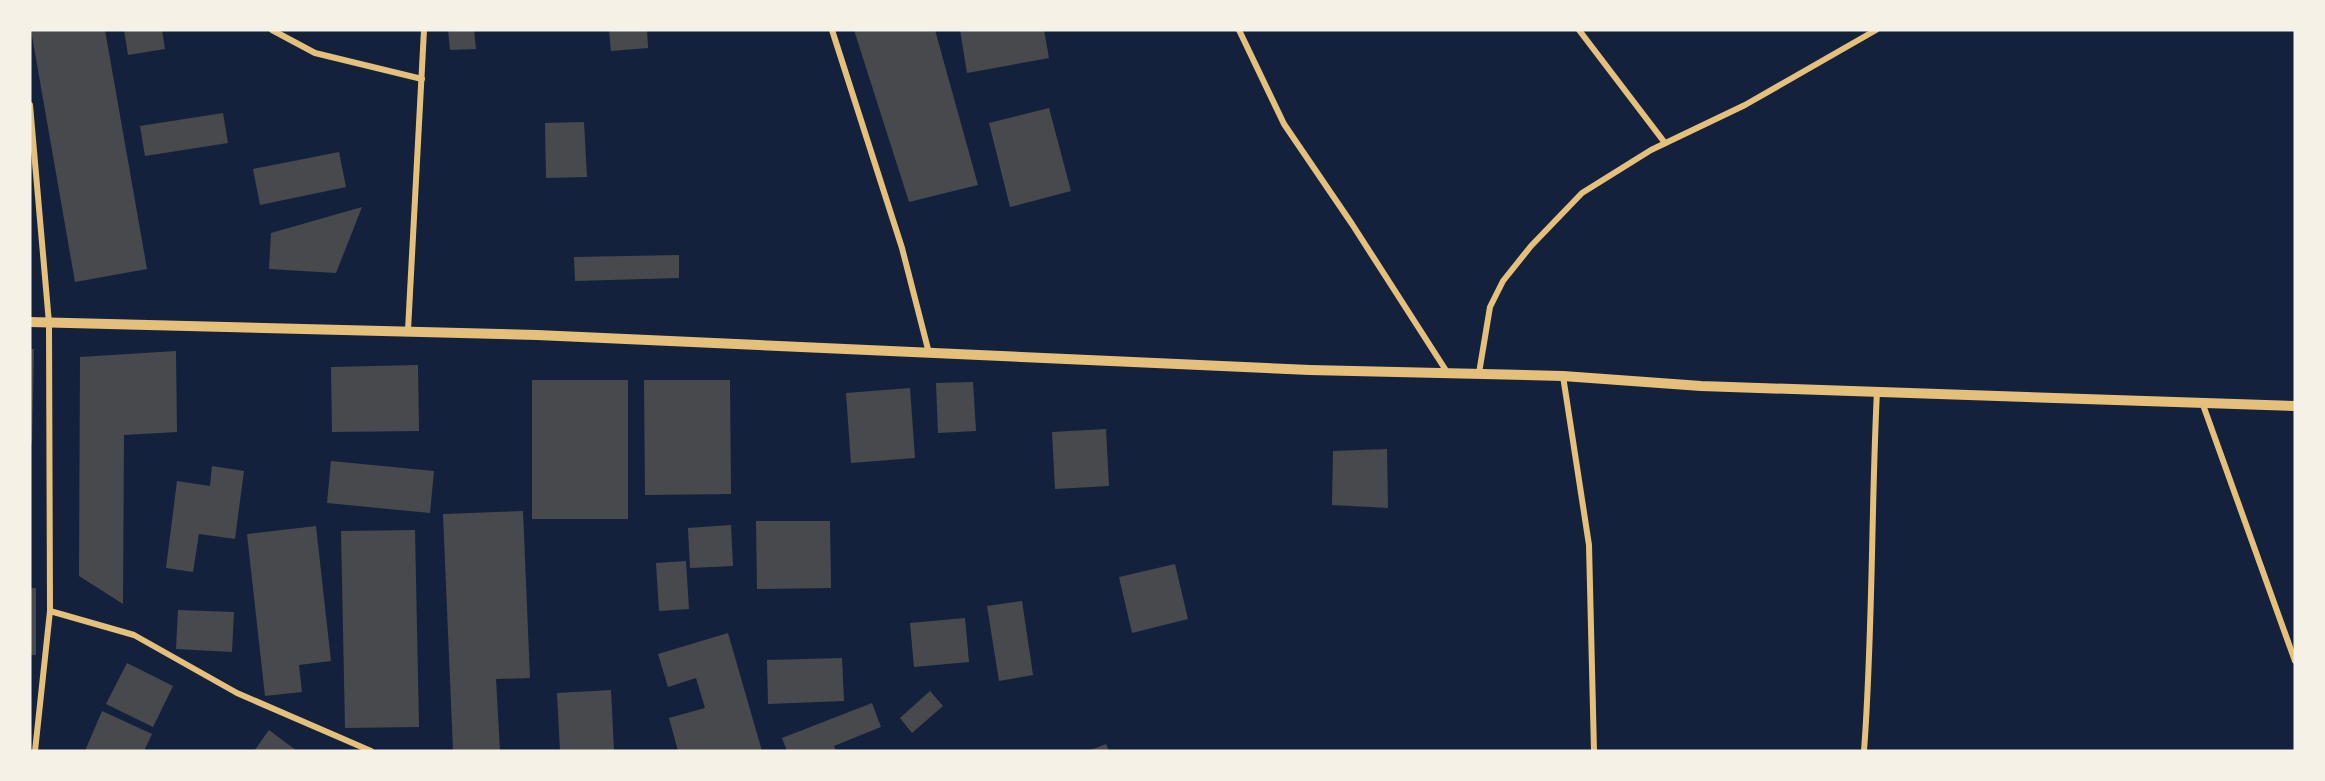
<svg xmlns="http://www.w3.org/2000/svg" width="2325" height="781" font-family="'Varela Round',sans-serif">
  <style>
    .building { fill: #48494c }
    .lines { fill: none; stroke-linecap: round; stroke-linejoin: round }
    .minor { stroke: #e5c07b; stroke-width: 6 }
    .tertiary { stroke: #e5c07b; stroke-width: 10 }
  </style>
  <rect width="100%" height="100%" fill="#14213d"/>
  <!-- building -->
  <g class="building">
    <path d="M31,30h74l42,239 -72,13z"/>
    <path d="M124,30h38l3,19 -37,6z"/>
    <path d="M448,30h26l2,19 -26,1z"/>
    <path d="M609,30h38l1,18 -37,3z"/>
    <path d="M854,30h81l43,155 -69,17z"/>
    <path d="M960,30h84l5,28 -82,15z"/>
    <path d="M1049,108l22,83 -61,16 -21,-84z"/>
    <path d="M223,113l5,30 -83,13 -5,-30z"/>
    <path d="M584,122l3,55 -41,1 -1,-55z"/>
    <path d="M339,152l7,35 -86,18 -7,-36z"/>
    <path d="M362,207l-26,66 -67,-4 2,-36z"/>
    <path d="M679,255v23l-104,3 -1,-24z"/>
    <path d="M30,349h4l-2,95h-2z"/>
    <path d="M176,351l1,81 -53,3 -1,169 -44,-28 1,-219z"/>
    <path d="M418,365l1,66 -87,1 -1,-65z"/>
    <rect x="532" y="380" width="96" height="139"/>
    <path d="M644,380h86l1,114 -86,1z"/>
    <path d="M973,382l3,49 -38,2 -2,-50z"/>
    <path d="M910,388l5,70 -64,5 -5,-70z"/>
    <path d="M1106,429l3,57 -54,3 -3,-57z"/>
    <path d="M1387,449l1,59 -56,-3 1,-54z"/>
    <path d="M331,461l103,10 -4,42 -103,-10z"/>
    <path d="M212,466l32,5 -9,68 -36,-5 -6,38 -27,-4 11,-87 33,5z"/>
    <path d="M523,511l7,167 -34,1 4,72h-47l-10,-237z"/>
    <path d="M756,521h74l1,67 -74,1z"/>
    <path d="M731,525l2,41 -43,2 -2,-40z"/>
    <path d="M316,526l15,135 -32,4 3,27 -37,4 -18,-162z"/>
    <path d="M415,530l4,197 -74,1 -4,-197z"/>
    <path d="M686,561l3,48 -30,2 -3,-48z"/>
    <path d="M1175,564l13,55 -56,14 -13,-56z"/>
    <rect x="30" y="588" width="6" height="67"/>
    <path d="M1022,601l11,74 -34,6 -12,-75z"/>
    <path d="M178,610l56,2 -2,40 -56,-3z"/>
    <path d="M965,618l4,44 -55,5 -4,-44z"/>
    <path d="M728,633l34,118h-84l-9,-33 36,-10 -9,-30 -28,9 -10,-33z"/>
    <path d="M842,658l2,43 -76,3 -1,-44z"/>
    <path d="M127,663l46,23 -20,41 -47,-23z"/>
    <path d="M611,690l3,61h-54l-3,-58z"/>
    <path d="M930,691l13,15 -31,27 -12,-15z"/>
    <path d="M872,703l9,24 -47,19 2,5h-49l-5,-13z"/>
    <path d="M102,711l50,23 -8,17h-59z"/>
    <path d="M269,730l28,21h-43z"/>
    <path d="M1106,744l3,7h-21z"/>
  </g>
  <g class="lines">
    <!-- minor -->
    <g class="minor">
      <path d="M272,30l43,23 107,26"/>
      <path d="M832,30l70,218 27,105"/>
      <path d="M1239,30l45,94 68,100 95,148"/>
      <path d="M1579,30l86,113"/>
      <path d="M30,105l19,218 1,288 -15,140"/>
      <path d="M408,330l16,-300"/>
      <path d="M1479,373l11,-66 13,-26 28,-35 51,-53 69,-43 94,-45 131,-75"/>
      <path d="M1563,376l26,169 5,206"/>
      <path d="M2202,402l93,259"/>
      <path d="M50,611l84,24 103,58 134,58"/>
      <path d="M1864,751c9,-120 7,-240 13,-360"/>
    </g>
    <!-- tertiary -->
    <path class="tertiary" d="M30,322l507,13 773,35 253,6 138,10 594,20"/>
  </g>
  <!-- border -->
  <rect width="2325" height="781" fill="none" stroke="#f6f1e7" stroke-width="63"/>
</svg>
